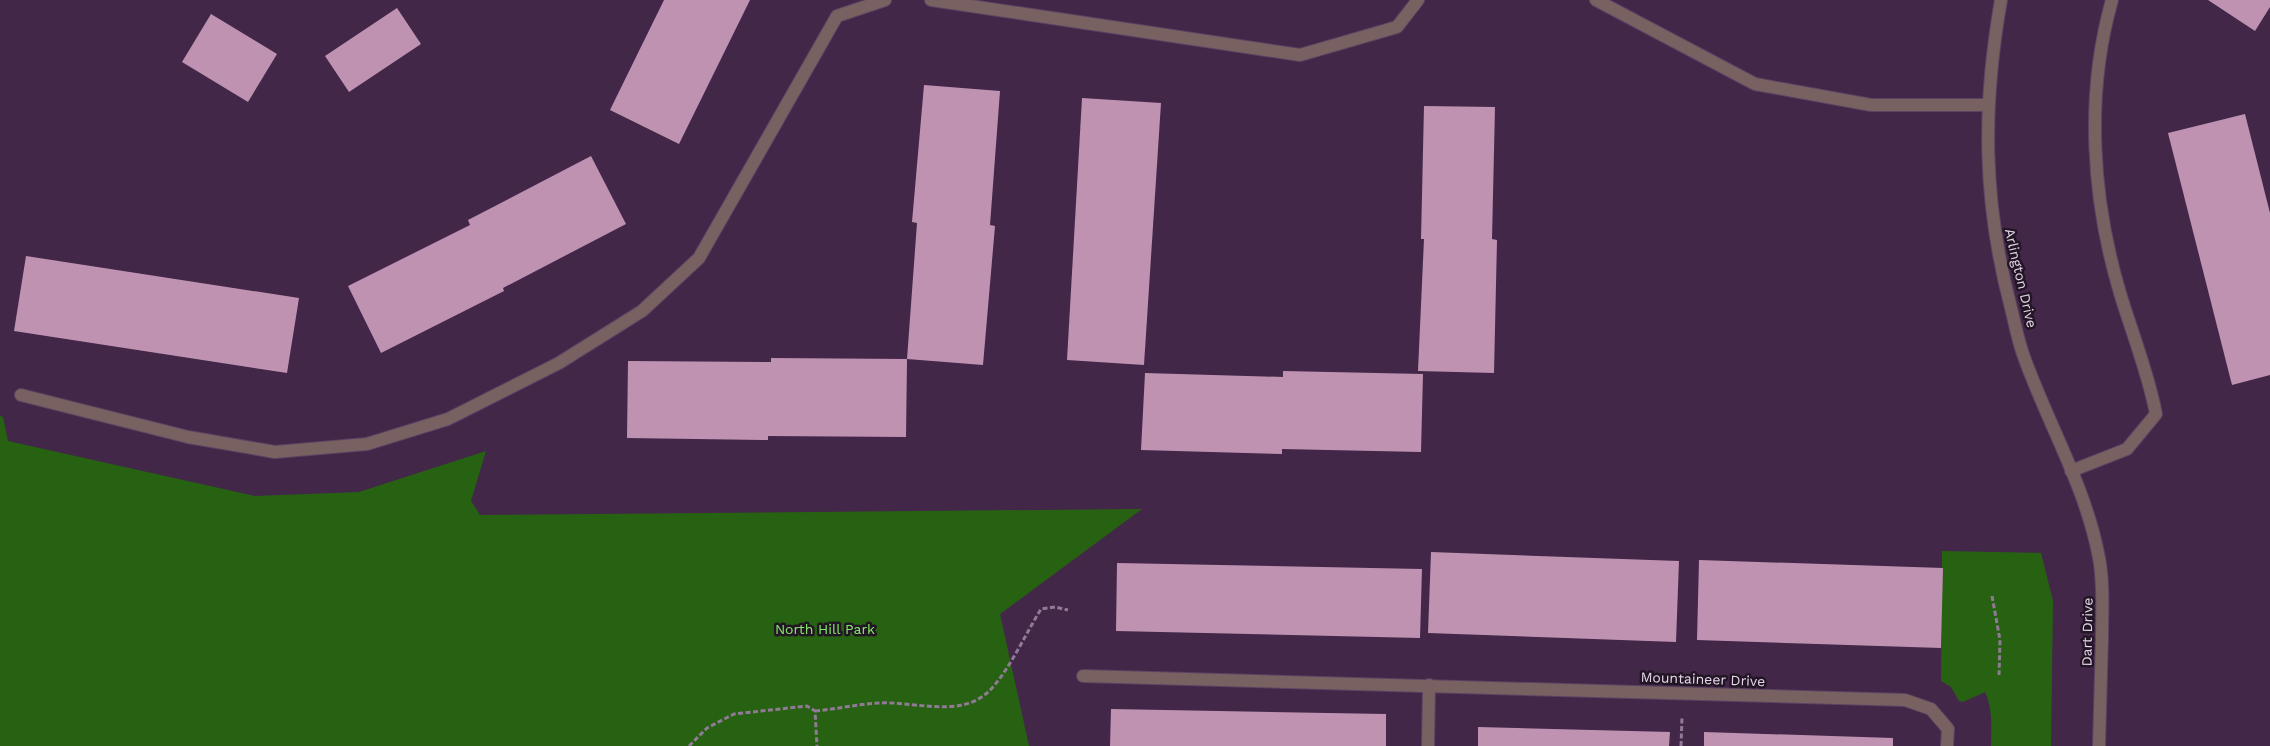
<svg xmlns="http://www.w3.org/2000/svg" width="2270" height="746" font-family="'Work Sans',sans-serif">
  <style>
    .green { fill: #266212 }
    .building { fill: #c092b1 }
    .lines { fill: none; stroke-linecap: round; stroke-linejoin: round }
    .lane-casing { stroke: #5c4363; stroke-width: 14 }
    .street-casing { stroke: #5c4363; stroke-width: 14 }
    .path { stroke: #907a95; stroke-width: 3; stroke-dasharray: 5 2.5; stroke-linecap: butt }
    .lane { stroke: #796161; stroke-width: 12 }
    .street { stroke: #796161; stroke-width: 12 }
    .labels { text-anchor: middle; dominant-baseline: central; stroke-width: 5; stroke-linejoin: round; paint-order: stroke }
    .street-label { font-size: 14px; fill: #e7d6eb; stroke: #221625 }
    .park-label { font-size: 14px; fill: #85eb6a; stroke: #221625 }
  </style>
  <rect width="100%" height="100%" fill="#422749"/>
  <!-- green -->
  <g class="green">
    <path d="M0,416l3,1 5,24 247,55 104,-4 127,-41 -15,50 9,14 662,-6 -142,105 29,132h-1029z"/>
    <path d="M1942,551l99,2 12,48 -2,145h-60c0,-19 2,-37 -6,-54l-22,10 -4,-1 -8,-14 -10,-6z"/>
  </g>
  <!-- building -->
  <g class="building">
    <path d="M664,0h86l-71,144 -69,-34z"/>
    <path d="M2208,0h62v7l-15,24z"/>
    <path d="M397,8l24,36 -72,48 -24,-36z"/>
    <path d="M211,14l66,40 -29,48 -66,-40z"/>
    <path d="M924,85l76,6 -10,134 5,1 -12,139 -76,-6 10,-136 -5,-1z"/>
    <path d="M1082,98l79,5 -17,262 -77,-5z"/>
    <path d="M1424,106l71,1 -3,132 5,1 -3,133 -76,-2 6,-132h-3z"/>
    <path d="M2245,114l25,99v162l-38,10 -64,-252z"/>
    <path d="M591,156l35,68 -123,64 1,3 -123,62 -33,-67 122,-61 -2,-5z"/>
    <path d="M26,256l273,42 -12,75 -273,-42z"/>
    <path d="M771,358l136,1 -1,78 -138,-1v4l-141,-2 1,-77 143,1z"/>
    <path d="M1283,371l140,3 -2,78 -139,-3v5l-141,-4 4,-77 138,4z"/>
    <path d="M1431,552l248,9 -3,81 -248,-9z"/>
    <path d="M1699,560l244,8 -2,80 -244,-8z"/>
    <path d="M1117,563l305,6 -2,69 -304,-7z"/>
    <path d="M1111,709l275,5v32h-276z"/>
    <path d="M1478,727l192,5 -1,14h-191z"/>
    <path d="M1704,732l189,6v8h-189z"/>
  </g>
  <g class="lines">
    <defs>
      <path id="lane" d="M2071,471l56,-22 29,-35c-8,-42 -24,-81 -36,-121 -28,-94 -35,-198 -8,-293"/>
      <g id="street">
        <path d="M931,0l369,55 97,-28 21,-27"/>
        <path d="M1596,0l159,84 116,21h117"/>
        <path d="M2001,0c-19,108 -18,202 10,308 4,16 7,33 13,49 24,67 62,130 75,201 5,26 3,54 3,80 -1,36 -2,72 -3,108"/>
        <path d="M21,395l167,42 87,15 92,-8 81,-25 111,-56 83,-52 57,-53 138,-242 48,-16"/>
        <path d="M1083,676l822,24 26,9 17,20 -1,17"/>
        <path d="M1428,746l1,-61"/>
      </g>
    </defs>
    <!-- lane casing -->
    <use href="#lane" class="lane-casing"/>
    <!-- street casing -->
    <use href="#street" class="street-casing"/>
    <!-- path -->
    <g class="path">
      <path d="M1992,596l8,44 -1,35"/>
      <path d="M815,711c22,-2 43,-7 64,-8 35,-2 79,15 108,-10 20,-18 39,-60 54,-84l14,-2 13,3"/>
      <path d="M689,746l18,-18 27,-14 73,-8 8,5 2,35"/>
      <path d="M1681,746l1,-29"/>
    </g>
    <!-- lane -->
    <use href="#lane" class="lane"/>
    <!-- street -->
    <use href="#street" class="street"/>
  </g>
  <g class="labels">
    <!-- street labels -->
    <g class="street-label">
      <text transform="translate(2021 278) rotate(77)">Arlington Drive</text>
      <text transform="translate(2087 632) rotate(-89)">Dart Drive</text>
      <text transform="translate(1703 679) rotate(2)">Mountaineer Drive</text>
    </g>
    <!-- park labels -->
    <g class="park-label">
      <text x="825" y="629">North Hill Park</text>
    </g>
  </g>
</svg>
